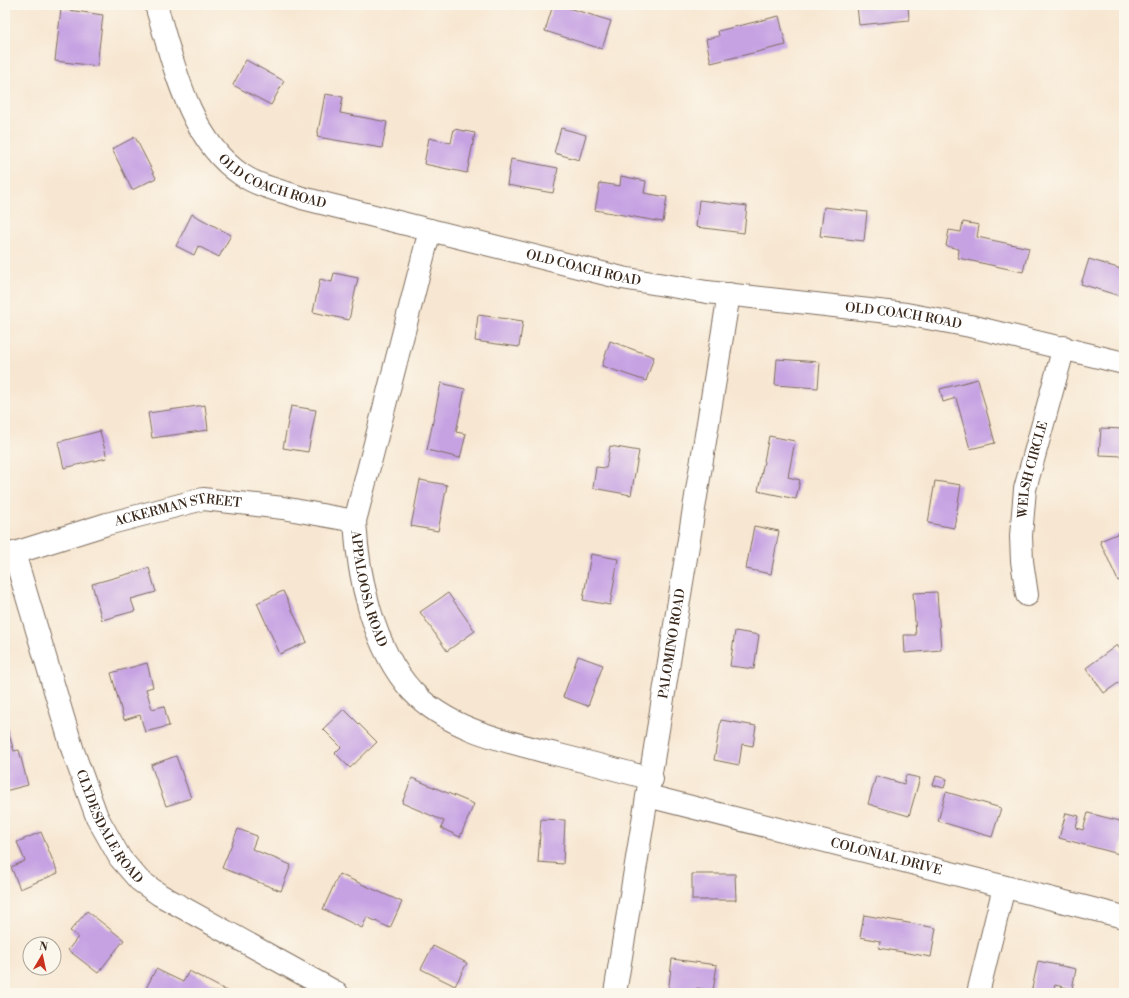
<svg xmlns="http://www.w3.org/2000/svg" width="1129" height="998" font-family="'Libre Bodoni',serif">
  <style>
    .building { fill: #c6a2e3 }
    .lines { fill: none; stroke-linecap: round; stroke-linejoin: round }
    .minor-casing { stroke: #7d6c5d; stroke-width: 24 }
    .minor { stroke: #fff; stroke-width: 22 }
    .labels { text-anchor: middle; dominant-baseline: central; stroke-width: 3; stroke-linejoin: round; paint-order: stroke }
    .street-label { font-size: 13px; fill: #3b2a1e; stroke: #fbf7ec }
  </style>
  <rect width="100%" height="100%" fill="#fbf7ec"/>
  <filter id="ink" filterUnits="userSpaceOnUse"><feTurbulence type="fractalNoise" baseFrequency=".025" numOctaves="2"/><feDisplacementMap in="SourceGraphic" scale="8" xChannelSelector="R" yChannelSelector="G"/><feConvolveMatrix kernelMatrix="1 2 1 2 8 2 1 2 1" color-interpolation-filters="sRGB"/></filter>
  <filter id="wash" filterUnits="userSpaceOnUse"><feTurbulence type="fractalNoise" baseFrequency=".012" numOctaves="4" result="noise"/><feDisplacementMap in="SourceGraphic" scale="16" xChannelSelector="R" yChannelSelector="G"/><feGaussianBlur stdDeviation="0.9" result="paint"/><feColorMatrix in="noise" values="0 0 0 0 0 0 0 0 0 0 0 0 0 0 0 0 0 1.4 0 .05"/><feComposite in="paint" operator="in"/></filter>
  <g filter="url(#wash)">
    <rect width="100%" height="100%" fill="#f7e7d2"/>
    <g id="blocks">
      <!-- building -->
      <g class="building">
        <path d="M553,5h6l52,16 -9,28 -57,-18z"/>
        <path d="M857,5h51l1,15 -50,5z"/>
        <path d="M61,9l42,6 -6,51 -42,-5z"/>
        <path d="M779,16l7,29 -75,18 -5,-24 13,-3 -1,-5z"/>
        <path d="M246,60l38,21 -13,24 -38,-20z"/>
        <path d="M325,94l18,3 -3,16 47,9 -5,26 -65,-11z"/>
        <path d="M561,128l25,7 -7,25 -25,-7z"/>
        <path d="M454,129l21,4 -8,40 -43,-9 5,-26 22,5z"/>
        <path d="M135,137l21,41 -24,12 -20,-41z"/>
        <path d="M511,159l47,9 -5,25 -46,-8z"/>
        <path d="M621,176l25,5 -2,12 23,4 -4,25 -68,-12 5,-27 20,3z"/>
        <path d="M699,200l48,6 -3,27 -48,-6z"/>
        <path d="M824,207l43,5 -3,29 -44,-5z"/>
        <path d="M192,214l39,21 -12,22 -21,-11 -4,9 -18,-9z"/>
        <path d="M963,222l16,3 -2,12 52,11 -6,24 -65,-14 1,-9 -13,-3 3,-16 12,2z"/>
        <path d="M1089,259l35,11 -1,27 -42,-13z"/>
        <path d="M334,273l24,5 -9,42 -36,-8 7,-33 12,3z"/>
        <path d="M478,315l45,6 -4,26 -44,-6z"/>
        <path d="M610,341l44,16 -8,24 -44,-15z"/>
        <path d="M777,359l43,3 -2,26 -43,-3z"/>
        <path d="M978,379l17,64 -25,6 -14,-51 -13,4 -3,-13z"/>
        <path d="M441,383l24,6 -9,43 10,2 -6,24 -33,-8z"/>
        <path d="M205,405l3,25 -56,8 -4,-25z"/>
        <path d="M291,406l25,4 -8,42 -25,-4z"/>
        <path d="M1101,428l23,1v27l-25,-1z"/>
        <path d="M100,431l7,27 -43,10 -6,-26z"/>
        <path d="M769,436l26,5 -7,36 12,3 -4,19 -38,-8z"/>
        <path d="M610,446l29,5 -8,44 -38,-7 3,-21 10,1z"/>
        <path d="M420,480l27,5 -9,46 -27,-5z"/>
        <path d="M935,481l26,4 -7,43 -26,-5z"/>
        <path d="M754,526l25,5 -8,43 -25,-5z"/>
        <path d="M1124,531v47l-6,3 -18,-40z"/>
        <path d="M591,554l27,5 -8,46 -27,-5z"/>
        <path d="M149,568l7,24 -25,7 4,12 -33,9 -10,-36z"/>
        <path d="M283,591l24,51 -27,12 -23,-51z"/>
        <path d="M937,592l4,58 -36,3 -1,-18h12l-3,-42z"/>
        <path d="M448,593l27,38 -28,20 -27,-39z"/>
        <path d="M735,631l24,4 -5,34 -24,-3z"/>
        <path d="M1117,645l7,10v24l-20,14 -18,-25z"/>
        <path d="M578,656l25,9 -15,41 -25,-9z"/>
        <path d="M147,663l6,24 -7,2 6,20 12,-3 5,20 -24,6 -5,-17 -16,5 -13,-47z"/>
        <path d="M344,709l33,33 -27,26 -15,-15 6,-6 -18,-18z"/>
        <path d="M721,720l35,6 -3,20 -11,-2 -3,21 -25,-5z"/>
        <path d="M7,728l7,23 5,-1 9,35 -23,6v-62z"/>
        <path d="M176,756l15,42 -25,8 -15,-41z"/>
        <path d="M906,775l14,3 -11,38 -41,-12 8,-28 28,8z"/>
        <path d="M936,776l11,3 -3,9 -11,-3z"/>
        <path d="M412,778l62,26 -14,33 -19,-9 3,-7 -42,-18z"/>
        <path d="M946,792l55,16 -9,29 -54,-16z"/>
        <path d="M1066,813l13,3 -3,12 7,2 5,-17 36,9v13l-5,19 -60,-16z"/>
        <path d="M541,819l24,1 -2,44 -25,-2z"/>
        <path d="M238,829l19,7 -5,13 39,16 -10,26 -59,-23z"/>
        <path d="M41,832l17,41 -38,16 -9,-22 14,-6 -8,-19z"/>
        <path d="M339,874l63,28 -12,26 -23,-11 -5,11 -39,-19z"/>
        <path d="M692,874h43l1,26h-44z"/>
        <path d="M87,911l37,29 -26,33 -30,-23 10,-13 -8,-6z"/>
        <path d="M864,915l72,13 -5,29 -52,-9 1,-7 -20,-4z"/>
        <path d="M433,946l34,17 -12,23 -34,-17z"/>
        <path d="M672,959l45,6 -4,26 -16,-3 -1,5h-28z"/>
        <path d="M1038,961l38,8 -4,20 -17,-4 -2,8h-22z"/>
        <path d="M156,969l27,13 6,-11 40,21 -83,1 -2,-1z"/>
      </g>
    </g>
  </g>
  <g filter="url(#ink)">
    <use href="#blocks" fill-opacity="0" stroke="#7d6c5d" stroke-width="1"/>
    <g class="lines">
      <defs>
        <g id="minor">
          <path id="s1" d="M156,5c17,57 33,135 86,170 17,12 41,16 60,23l320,80 85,14 199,22 64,12 154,37"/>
          <path id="s2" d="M430,230l-75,291c3,56 18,127 57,170 37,39 93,50 143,63 32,8 64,16 97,25"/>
          <path id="s3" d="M14,553l59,198 24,66 23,41 19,22 21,15 177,98"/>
          <path id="s4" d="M5,556l102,-32 96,-25 80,9 72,13"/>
          <path id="s5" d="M1027,595l-5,-34 -1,-25 4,-47 39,-142"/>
          <path id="s6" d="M648,796l476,121"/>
          <path id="s7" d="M615,993l114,-699"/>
          <path d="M978,993l26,-106"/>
        </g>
      </defs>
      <!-- minor casing -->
      <use href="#minor" class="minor-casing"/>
      <!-- minor -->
      <use href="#minor" class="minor"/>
    </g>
  </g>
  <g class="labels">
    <!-- street labels -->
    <g class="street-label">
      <text stroke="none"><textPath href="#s1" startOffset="225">OLD COACH ROAD</textPath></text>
      <text stroke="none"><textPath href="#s1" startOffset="549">OLD COACH ROAD</textPath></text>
      <text stroke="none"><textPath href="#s1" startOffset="873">OLD COACH ROAD</textPath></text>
      <text stroke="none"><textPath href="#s5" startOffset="127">WELSH CIRCLE</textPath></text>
      <text stroke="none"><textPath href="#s4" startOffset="180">ACKERMAN STREET</textPath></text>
      <text stroke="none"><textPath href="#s2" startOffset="370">APPALOOSA ROAD</textPath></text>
      <text stroke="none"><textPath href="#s7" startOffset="354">PALOMINO ROAD</textPath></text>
      <text stroke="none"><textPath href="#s3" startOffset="291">CLYDESDALE ROAD</textPath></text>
      <text stroke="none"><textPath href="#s6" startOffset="246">COLONIAL DRIVE</textPath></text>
    </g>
  </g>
  <!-- margin -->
  <rect width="1129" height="998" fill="none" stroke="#fbf7ec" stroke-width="20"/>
  <!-- north arrow -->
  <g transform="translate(42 956) rotate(9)"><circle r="19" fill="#fbf7ec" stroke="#aea59a"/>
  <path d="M0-3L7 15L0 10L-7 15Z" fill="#c8321e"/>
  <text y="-6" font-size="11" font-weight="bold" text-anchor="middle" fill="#3b2a1e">N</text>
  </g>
</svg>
